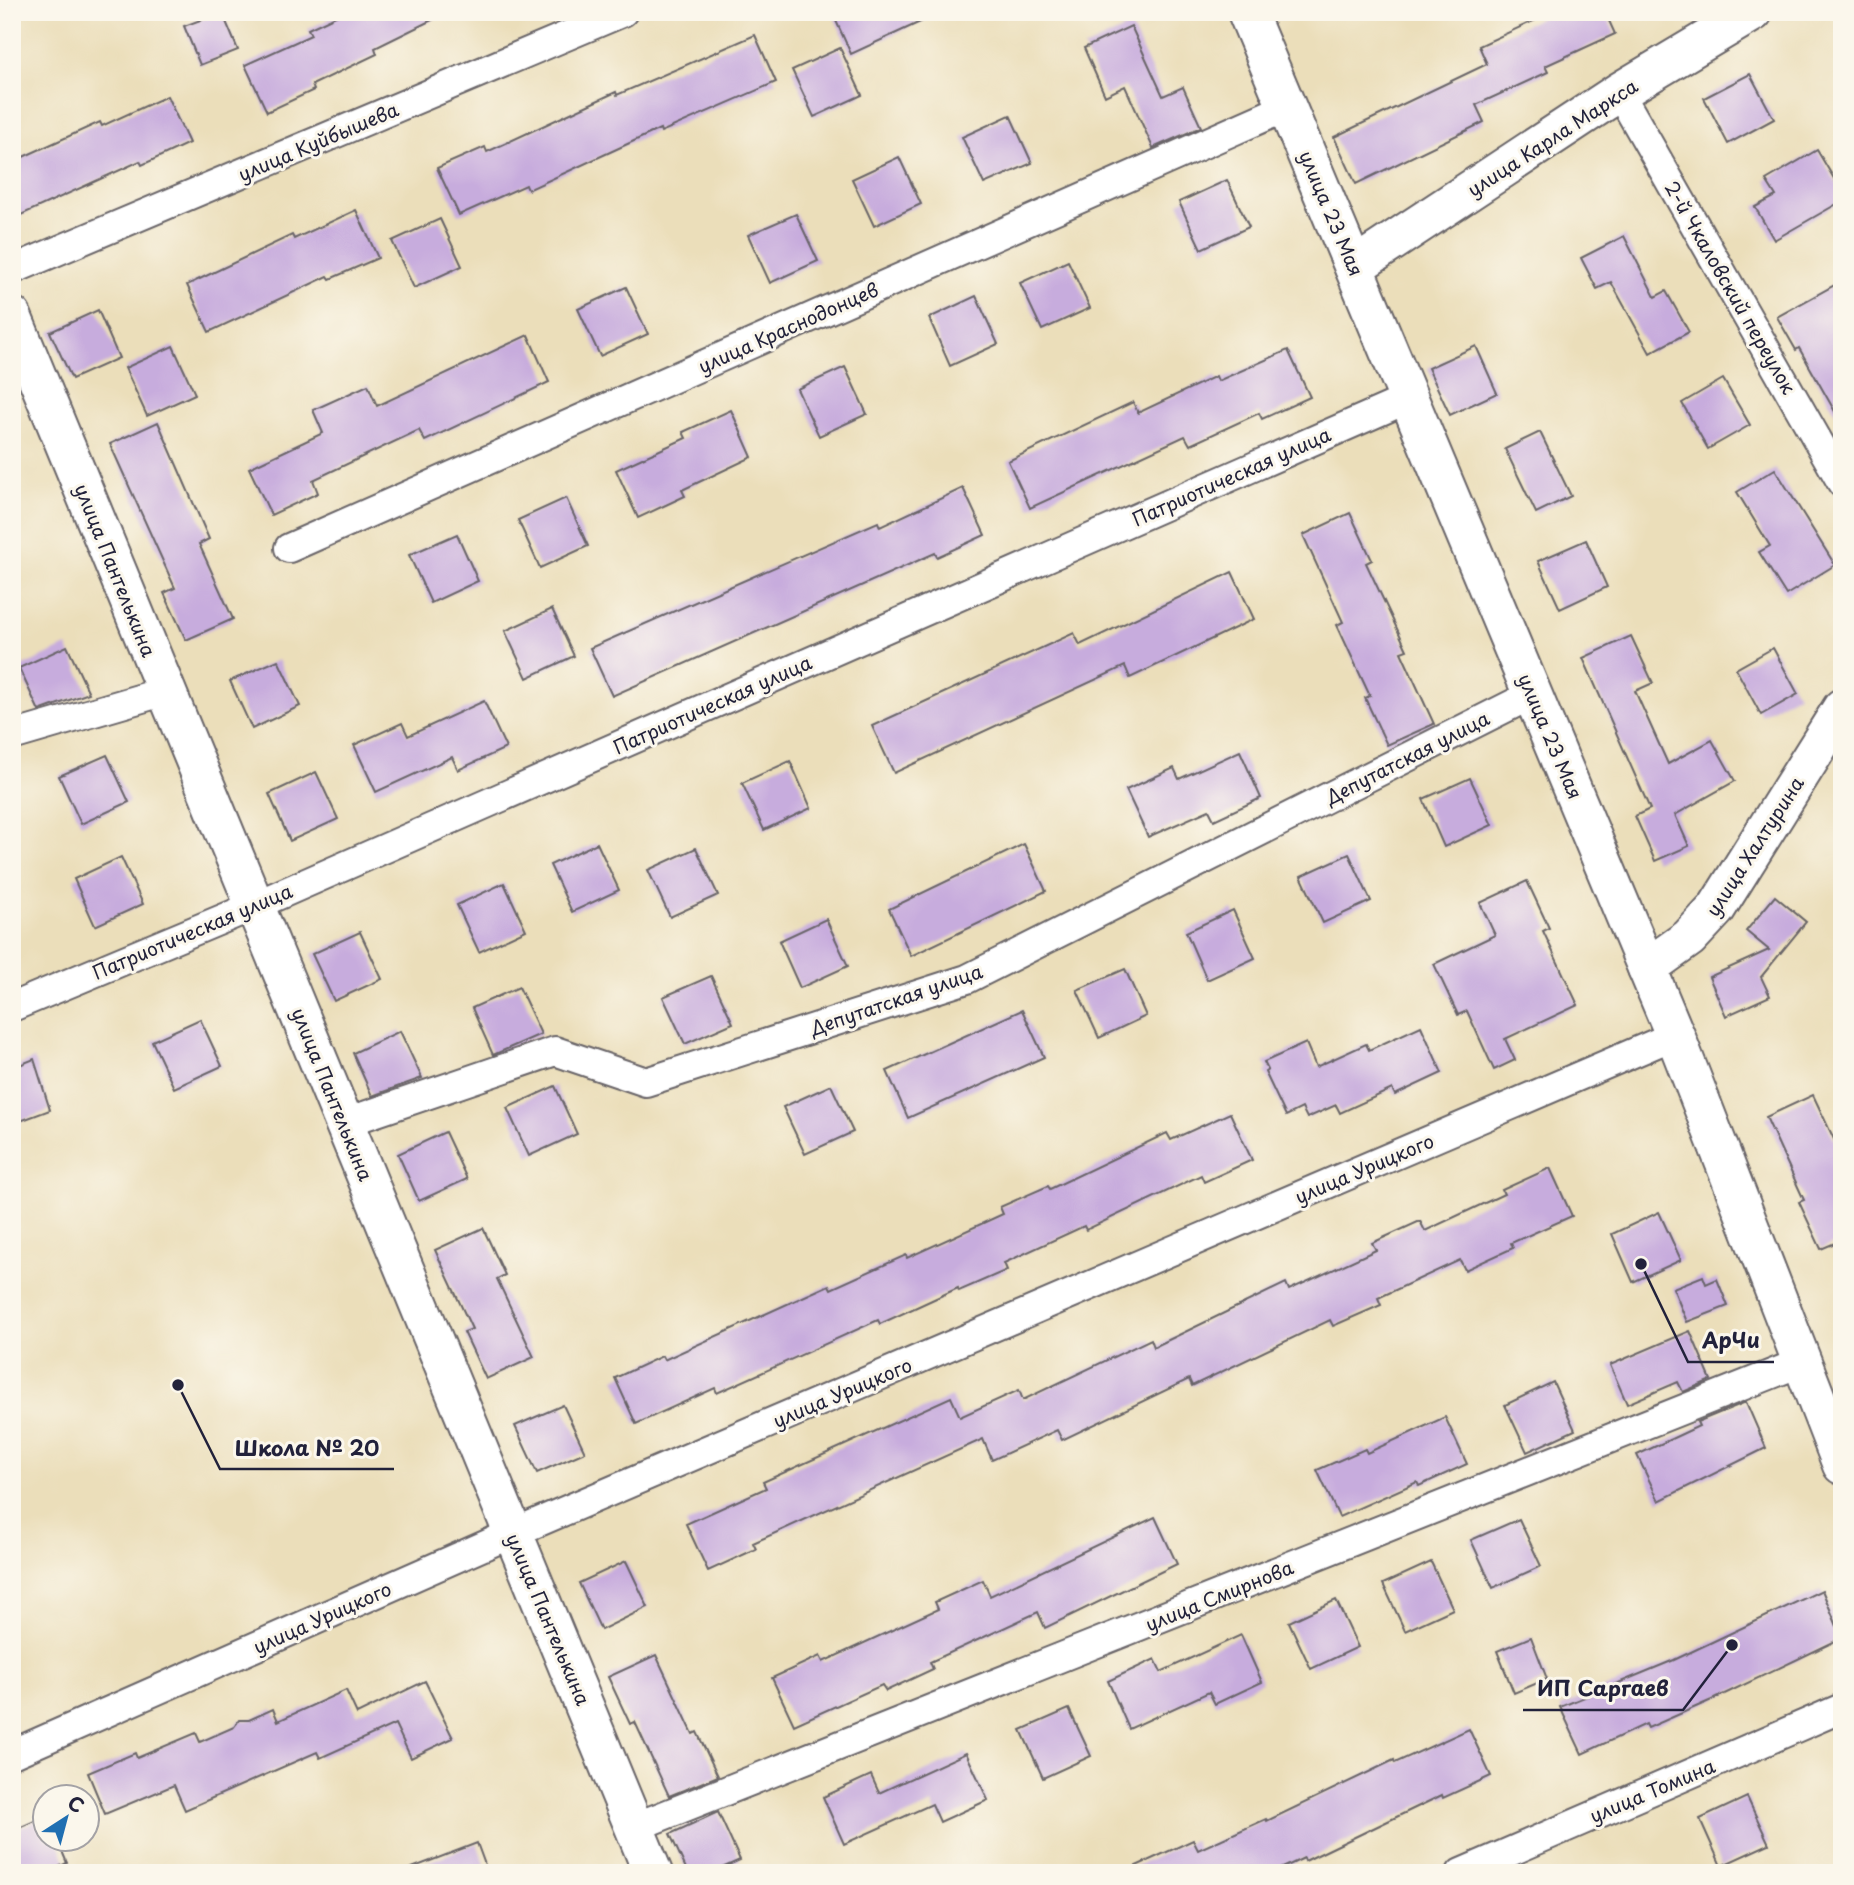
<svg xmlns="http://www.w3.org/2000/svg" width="1854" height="1885" font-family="'Playpen Sans',sans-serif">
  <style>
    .building { fill: #c7acdd }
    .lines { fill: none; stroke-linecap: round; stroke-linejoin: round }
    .street-casing { stroke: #686467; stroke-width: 32 }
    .secondary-casing { stroke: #686467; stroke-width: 42 }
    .street { stroke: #fff; stroke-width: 28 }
    .secondary { stroke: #fff; stroke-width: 38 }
    .labels { text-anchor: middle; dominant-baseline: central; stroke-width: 6; stroke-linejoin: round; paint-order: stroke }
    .street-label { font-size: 19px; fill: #22223b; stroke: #fbf7ec }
    .leader { fill: none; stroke: #22223b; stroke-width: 2.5 }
    .callout-dot { fill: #22223b; stroke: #fbf7ec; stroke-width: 2.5 }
    .callout-label { font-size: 21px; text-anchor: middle; font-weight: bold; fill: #22223b; stroke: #fbf7ec; stroke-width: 6; stroke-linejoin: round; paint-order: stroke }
  </style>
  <rect width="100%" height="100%" fill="#fbf7ec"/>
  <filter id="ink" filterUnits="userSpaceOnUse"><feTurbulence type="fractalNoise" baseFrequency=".0143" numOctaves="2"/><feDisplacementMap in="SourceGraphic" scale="14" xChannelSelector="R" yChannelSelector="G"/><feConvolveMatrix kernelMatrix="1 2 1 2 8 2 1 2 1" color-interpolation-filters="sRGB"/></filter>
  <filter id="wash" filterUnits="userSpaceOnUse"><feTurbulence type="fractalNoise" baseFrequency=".00686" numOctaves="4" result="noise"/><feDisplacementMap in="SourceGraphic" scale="28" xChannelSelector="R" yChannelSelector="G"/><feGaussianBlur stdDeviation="1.57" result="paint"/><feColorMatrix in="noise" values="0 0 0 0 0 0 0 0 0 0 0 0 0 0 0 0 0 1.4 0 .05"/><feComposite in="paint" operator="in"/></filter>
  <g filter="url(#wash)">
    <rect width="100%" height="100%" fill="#ebdeba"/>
    <g id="blocks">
      <!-- building -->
      <g class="building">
        <path d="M222,12l16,38 -38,15 -16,-39z"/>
        <path d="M344,12h104l-73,36 2,6 -65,31 2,5 -47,22 -22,-47 66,-30 -3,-6z"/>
        <path d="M832,12h110l-91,42z"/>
        <path d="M1553,12h52l10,22 -70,32 3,6 -72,33 8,17 -128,62 -22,-47 153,-73 -8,-18z"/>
        <path d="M1131,26l32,70 20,-9 18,40 -48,21 -28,-62 -20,10 -21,-48z"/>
        <path d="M755,35l21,47 -115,50 -1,-3 -132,61 -2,-5 -67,30 -22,-47 48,-21 2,5 129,-60 1,3z"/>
        <path d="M840,48l22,47 -48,22 -22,-47z"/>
        <path d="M1750,74l24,45 -46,25 -24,-46z"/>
        <path d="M167,96l22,47 -47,22 -2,-4 -128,58v-57l88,-40 2,4z"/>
        <path d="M1010,115l22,48 -48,21 -22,-47z"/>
        <path d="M1817,150l25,42v9l-68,39 -19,-33 21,-11 -10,-16z"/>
        <path d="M899,157l22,47 -47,22 -22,-47z"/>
        <path d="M1227,180l22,47 -48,22 -22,-47z"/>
        <path d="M356,210l22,48 -48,21 -2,-3 -119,56 -22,-47 105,-50 2,4z"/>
        <path d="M796,214l22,47 -48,22 -22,-48z"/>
        <path d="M440,219l22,47 -48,22 -22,-47z"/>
        <path d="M1624,236l31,61 11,-6 23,41 -39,21 -39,-71 -14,7 -16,-31z"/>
        <path d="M1068,261l22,47 -48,22 -22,-47z"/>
        <path d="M1842,281v143l-43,-76 -3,2 -19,-33z"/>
        <path d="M626,287l22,47 -48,22 -22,-47z"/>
        <path d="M976,296l22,48 -48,22 -21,-48z"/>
        <path d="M98,310l21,48 -47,21 -22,-47z"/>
        <path d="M528,335l21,47 -124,59 -6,-11 -106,50 5,13 -47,22 -22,-47 74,-35 -10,-23 55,-25 9,21z"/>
        <path d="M173,346l22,48 -48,22 -22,-48z"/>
        <path d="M1476,346l21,47 -47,22 -22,-47z"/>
        <path d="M1288,350l22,47 -48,22 -3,-6 -69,32 -5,-9 -155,72 -22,-47 125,-59 5,11 78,-37 2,5z"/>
        <path d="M845,367l22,47 -48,22 -22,-47z"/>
        <path d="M1723,379l27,46 -42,24 -26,-46z"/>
        <path d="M731,410l21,47 -70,33 3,6 -47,22 -22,-48 70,-32 -3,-6z"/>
        <path d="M158,422l51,117 -10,5 34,75 -47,21 -22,-47 11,-5 -65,-144z"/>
        <path d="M1540,432l31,64 -35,17 -31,-64z"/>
        <path d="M1775,469l60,96 -49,30 -27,-43 11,-6 -33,-54z"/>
        <path d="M963,488l22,47 -48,22 -2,-4 -323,143 -22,-48 288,-126 2,5z"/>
        <path d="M566,498l22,48 -48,22 -22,-48z"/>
        <path d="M1350,513l22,47 -6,3 41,87 -6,2 33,72 -47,21 -22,-47 5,-2 -33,-71 6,-3 -40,-87z"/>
        <path d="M457,534l21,47 -47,22 -22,-48z"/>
        <path d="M1586,540l21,47 -47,22 -22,-48z"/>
        <path d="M1232,572l22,47 -124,59 -5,-12 -231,107 -22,-47 202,-93 6,12z"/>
        <path d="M552,609l22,47 -47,22 -22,-47z"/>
        <path d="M1631,636l22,47 -18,8 33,73 44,-24 23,41 -60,34 14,31 -34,15 -20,-45 15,-7 -67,-151z"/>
        <path d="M67,646l22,47 -50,18 -20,-43z"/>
        <path d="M1773,648l25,46 -37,21 -25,-46z"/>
        <path d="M278,660l22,46 -48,23 -22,-48z"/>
        <path d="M484,701l22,47 -48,22 -6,-13 -76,35 -22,-47 48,-22 6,13z"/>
        <path d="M1240,751l21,47 -47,22 -5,-10 -61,27 -22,-47 48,-22 5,11z"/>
        <path d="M107,755l22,47 -48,22 -22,-48z"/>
        <path d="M790,761l21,47 -47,22 -22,-47z"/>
        <path d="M316,772l22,47 -48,22 -21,-47z"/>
        <path d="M1470,778l22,47 -48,22 -21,-48z"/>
        <path d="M597,843l22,47 -47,22 -22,-47z"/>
        <path d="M1024,844l22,47 -135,65 -22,-47z"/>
        <path d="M696,848l22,47 -48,22 -22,-47z"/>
        <path d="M1349,854l22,47 -48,22 -22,-47z"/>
        <path d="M121,857l22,47 -48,22 -21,-47z"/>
        <path d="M1527,881l22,47 -6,3 35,74 -73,34 10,21 -21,10 -27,-59 -9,4 -24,-51 61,-29 -15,-32z"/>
        <path d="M504,883l22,47 -47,22 -22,-47z"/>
        <path d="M1775,896l31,26 -45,55 9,19 -44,20 -17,-39 60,-27 -23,-19z"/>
        <path d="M1233,910l22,48 -48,22 -21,-48z"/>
        <path d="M826,919l22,47 -48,22 -21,-47z"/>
        <path d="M360,932l22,47 -48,22 -22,-47z"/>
        <path d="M1125,969l21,47 -47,22 -22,-48z"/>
        <path d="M711,976l22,47 -48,21 -22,-47z"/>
        <path d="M519,987l22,47 -48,21 -21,-47z"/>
        <path d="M1022,1010l22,47 -136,61 -21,-47z"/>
        <path d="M200,1019l22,47 -48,22 -22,-47z"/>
        <path d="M1421,1026l21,47 -47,22 -3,-6 -52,24 -4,-8 -29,13 -5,-10 -16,8 -21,-44 3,-2 -4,-8 42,-19 10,24 50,-23 3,6z"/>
        <path d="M400,1031l22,47 -50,18 -19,-43z"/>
        <path d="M34,1059l16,51 -38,14v-56z"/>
        <path d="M831,1085l22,47 -48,22 -22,-47z"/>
        <path d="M555,1086l22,48 -48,22 -22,-48z"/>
        <path d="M1813,1095l29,61v84l-21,9 -22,-47 5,-2 -38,-83z"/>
        <path d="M1230,1113l22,47 -48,22 -3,-7 -115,55 -2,-4 -80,37 3,7 -48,21 -1,-3 -78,36 -2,-4 -161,73 -2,-5 -79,36 -21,-46 47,-22 2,4 165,-75 2,4 75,-34 1,3 96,-44 -3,-7 48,-21 2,3 117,-56 4,7z"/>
        <path d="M445,1132l22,47 -48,22 -21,-47z"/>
        <path d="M1550,1168l22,48 -61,27 2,5 -48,22 -5,-10 -82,38 3,7 -48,21 -3,-6 -138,66 -3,-7 -127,61 -5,-10 -65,30 -9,-21 -230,104 3,6 -48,22 -22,-47 80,-36 -3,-6 188,-85 9,20 59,-27 4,10 128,-61 3,8 132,-64 3,7 87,-40 -4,-7 48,-22 5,10 79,-37 -2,-4z"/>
        <path d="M1659,1212l22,48 -48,22 -21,-48z"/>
        <path d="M483,1228l22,47 -8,4 37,78 -48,22 -22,-47 8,-3 -37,-79z"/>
        <path d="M1703,1276l3,8 11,-5 11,27 -41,16 -14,-34z"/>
        <path d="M1690,1331l21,49 -28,12 -5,-10 -51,22 -17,-39z"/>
        <path d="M1553,1382l22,48 -48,22 -22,-47z"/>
        <path d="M1746,1402l20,46 -107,53 -22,-46 62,-29 -2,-4z"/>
        <path d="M563,1405l22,47 -48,21 -22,-47z"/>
        <path d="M1445,1417l22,47 -48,22 -2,-4 -78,35 -22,-47 48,-21 2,4z"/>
        <path d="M1155,1517l22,47 -132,64 -7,-16 -108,50 3,7 -47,22 -4,-6 -88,40 -22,-47 48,-22 3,6 115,-53 -3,-7 48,-22 7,16z"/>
        <path d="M1519,1519l22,47 -48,22 -22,-48z"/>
        <path d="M626,1561l22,46 -47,23 -22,-47z"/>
        <path d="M1431,1562l22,47 -48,22 -22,-47z"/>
        <path d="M1822,1590l20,48 -128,61 -66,29 -2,-4 -64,30 -22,-47 114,-47z"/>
        <path d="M1336,1600l22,47 -47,22 -22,-47z"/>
        <path d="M1241,1635l21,47 -47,22 -6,-12 -80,37 -21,-48 47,-22 6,13z"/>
        <path d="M1531,1637l16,42 -33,14 -17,-42z"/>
        <path d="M656,1655l37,79 4,-2 21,44 -49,20 -34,-74 -5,2 -22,-47z"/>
        <path d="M425,1681l28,57 -42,20 -16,-34 -75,34 -3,-6 -132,58 -11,-25 -69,29 -17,-41 47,-20 2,5 59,-25 4,9 34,-15 5,-7h10l24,-11 5,12 68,-31 11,24z"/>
        <path d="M1069,1709l22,47 -48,22 -22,-48z"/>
        <path d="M1469,1729l22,47 -48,22 -1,-3 -137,66 -1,-3 -32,15h-151l72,-33 5,10 68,-31 1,2 127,-61 1,3z"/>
        <path d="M966,1753l22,47 -48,22 -8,-18 -88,40 -21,-47 48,-22 8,18z"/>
        <path d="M1747,1797l22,47 -48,22 -21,-47z"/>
        <path d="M718,1812l22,48 -29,13h-23l-18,-39z"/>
        <path d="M46,1816v23h11l10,24 -21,10h-34v-42z"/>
        <path d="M477,1843l11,30h-83l-1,-2z"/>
      </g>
    </g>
  </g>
  <g filter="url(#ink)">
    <use href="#blocks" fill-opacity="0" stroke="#686467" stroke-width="2"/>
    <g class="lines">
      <defs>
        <g id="street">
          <path d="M1619,92l223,391"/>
          <path d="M12,270l611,-258"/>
          <path d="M289,548l998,-441"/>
          <path d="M12,736l154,-45"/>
          <path d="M12,1007l244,-102 1154,-507"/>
          <path d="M344,1123l211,-72 91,31 321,-103 566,-285"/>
          <path d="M12,1754l501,-221 1162,-498"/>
          <path d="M635,1827l1167,-465"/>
          <path d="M1461,1873l381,-165"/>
        </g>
        <g id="secondary">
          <path d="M1247,12l428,1023 167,430"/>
          <path d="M1354,267l265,-175 134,-80"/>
          <path d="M12,316l641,1557"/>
          <path d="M1647,968l42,-30 27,-29 126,-201"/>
        </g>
      </defs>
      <!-- street casing -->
      <use href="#street" class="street-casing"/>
      <!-- secondary casing -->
      <use href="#secondary" class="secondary-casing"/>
      <!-- street -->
      <use href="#street" class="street"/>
      <!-- secondary -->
      <use href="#secondary" class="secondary"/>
    </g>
  </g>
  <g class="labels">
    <!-- street labels -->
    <g class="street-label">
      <text transform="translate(1552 137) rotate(-33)">улица Карла Маркса</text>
      <text transform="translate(318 141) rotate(-23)">улица Куйбышева</text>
      <text transform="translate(1332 213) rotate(67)">улица 23 Мая</text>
      <text transform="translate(1731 287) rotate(60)">2-й Чкаловский переулок</text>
      <text transform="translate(788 327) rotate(-24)">улица Краснодонцев</text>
      <text transform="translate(1231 476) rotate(-24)">Патриотическая улица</text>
      <text transform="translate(116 570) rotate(68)">улица Пантелькина</text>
      <text transform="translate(712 704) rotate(-24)">Патриотическая улица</text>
      <text transform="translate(1551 736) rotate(67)">улица 23 Мая</text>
      <text transform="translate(1407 757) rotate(-27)">Депутатская улица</text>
      <text transform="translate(1754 846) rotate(-57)">улица Халтурина</text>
      <text transform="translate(192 931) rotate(-23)">Патриотическая улица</text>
      <text transform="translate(896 999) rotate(-19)">Депутатская улица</text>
      <text transform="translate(333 1094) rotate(68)">улица Пантелькина</text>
      <text transform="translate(1364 1168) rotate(-23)">улица Урицкого</text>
      <text transform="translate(842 1392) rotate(-23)">улица Урицкого</text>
      <text transform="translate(1219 1595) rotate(-22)">улица Смирнова</text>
      <text transform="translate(322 1617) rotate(-24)">улица Урицкого</text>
      <text transform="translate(549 1619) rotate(67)">улица Пантелькина</text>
      <text transform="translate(1652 1790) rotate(-23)">улица Томина</text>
    </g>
  </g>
  <!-- callouts -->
  <path class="leader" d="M1641 1264L1688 1362H1774M178 1385L220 1469H394M1732 1645L1683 1710H1523"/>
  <g class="callout-dot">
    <circle cx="1641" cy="1264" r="7"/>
    <circle cx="178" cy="1385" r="7"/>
    <circle cx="1732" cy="1645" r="7"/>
  </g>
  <g class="callout-label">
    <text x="1731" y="1348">АрЧи</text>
    <text x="307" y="1456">Школа № 20</text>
    <text x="1603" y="1696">ИП Саргаев</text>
  </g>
  <!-- margin -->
  <rect width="1854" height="1885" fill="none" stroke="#fbf7ec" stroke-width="42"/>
  <!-- north arrow -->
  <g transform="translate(66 1818) rotate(36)"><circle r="33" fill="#fbf7ec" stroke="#a4a2a5" stroke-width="2"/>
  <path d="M0-5L12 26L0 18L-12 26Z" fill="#1f6fb2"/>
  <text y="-10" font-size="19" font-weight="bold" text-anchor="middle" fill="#22223b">С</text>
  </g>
</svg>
